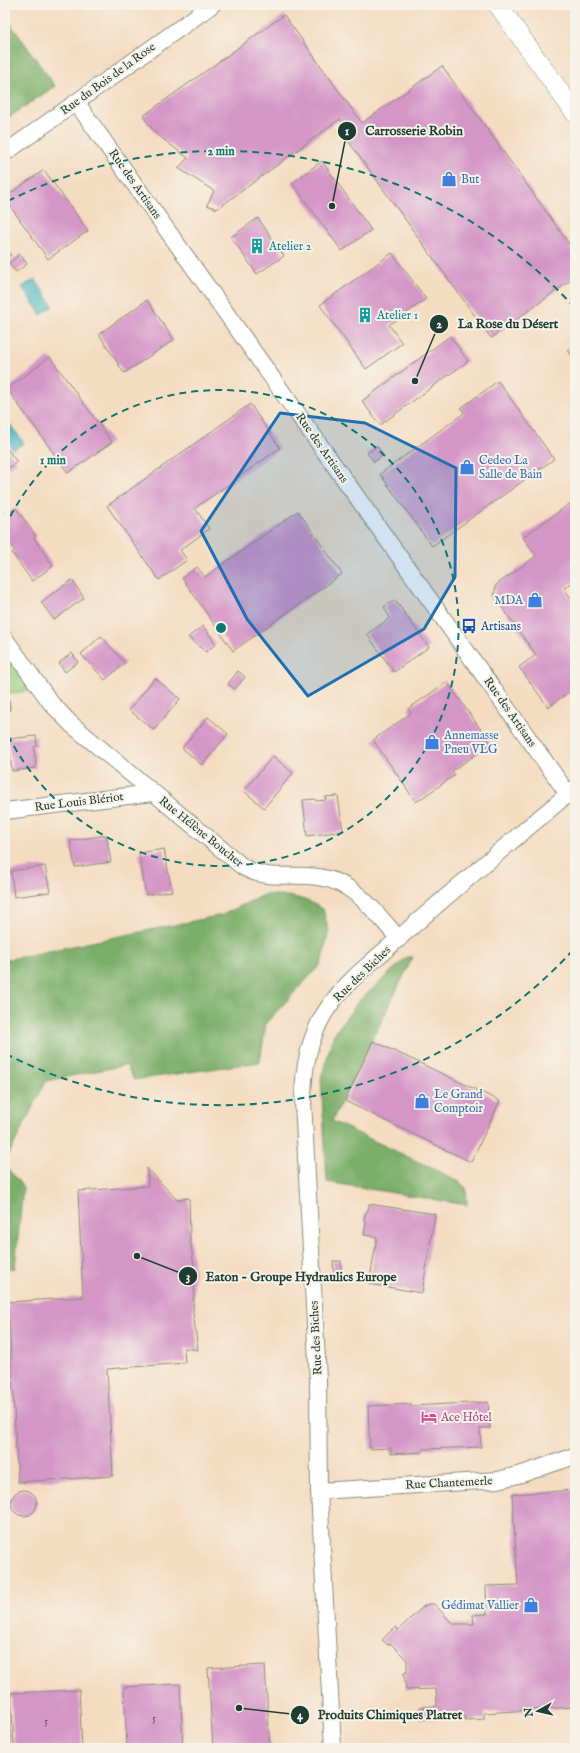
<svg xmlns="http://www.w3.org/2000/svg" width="580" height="1753" font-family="'IM FELL English',serif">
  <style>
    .green { fill: #99ca79; stroke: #5c8456 }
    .forest { fill: #7aae69; stroke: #4c764e }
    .water { fill: #44b2c0; stroke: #32787a }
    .building { fill: #d495c7 }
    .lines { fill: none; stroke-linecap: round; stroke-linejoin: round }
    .minor-casing { stroke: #8a8c7a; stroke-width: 18 }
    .tertiary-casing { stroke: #8a8c7a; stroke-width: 20 }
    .minor { stroke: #fff; stroke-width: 16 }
    .tertiary { stroke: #fff; stroke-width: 19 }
    .marked { fill: #1f6fb2; fill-opacity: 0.2; stroke: #1f6fb2; stroke-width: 3; stroke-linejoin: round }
    .ring { fill: none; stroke: #0f766e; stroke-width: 2; stroke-dasharray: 7 5 }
    .labels { text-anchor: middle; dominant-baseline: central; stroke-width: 4; stroke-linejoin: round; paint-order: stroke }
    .number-label { font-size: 10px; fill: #4c5359 }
    .street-label { font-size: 12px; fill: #1f3d34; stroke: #f7f3e8 }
    .shop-label { font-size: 12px; fill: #366cbe; stroke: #f7f3e8; text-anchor: start }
    .culture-label { font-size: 12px; fill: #0d838f; stroke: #f7f3e8; text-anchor: start }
    .transit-label { font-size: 12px; fill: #164399; stroke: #f7f3e8; text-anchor: start }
    .hotel-label { font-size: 12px; fill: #b23c85; stroke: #f7f3e8; text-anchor: start }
    .centre { fill: #0f766e; stroke: #f7f3e8; stroke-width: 2 }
    .ring-label { font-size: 12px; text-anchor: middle; font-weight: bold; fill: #0f766e; stroke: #f7f3e8; stroke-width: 4; stroke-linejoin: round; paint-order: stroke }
    .leader { fill: none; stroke: #1f3d34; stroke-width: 1.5 }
    .callout-dot { fill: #1f3d34; stroke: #f7f3e8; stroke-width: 1.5 }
    .mark-label { font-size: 12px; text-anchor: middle; font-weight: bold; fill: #fff }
    .callout-label { font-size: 13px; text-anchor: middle; font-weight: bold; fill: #1f3d34; stroke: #f7f3e8; stroke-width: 4; stroke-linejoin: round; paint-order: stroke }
  </style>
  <rect width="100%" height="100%" fill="#f7f3e8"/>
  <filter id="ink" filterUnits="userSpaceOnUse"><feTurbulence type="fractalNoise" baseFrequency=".025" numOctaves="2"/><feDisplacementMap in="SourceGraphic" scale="8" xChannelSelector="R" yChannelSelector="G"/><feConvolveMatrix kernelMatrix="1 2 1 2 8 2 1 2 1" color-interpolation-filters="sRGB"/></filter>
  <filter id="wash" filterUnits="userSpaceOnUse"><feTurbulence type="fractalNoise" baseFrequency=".012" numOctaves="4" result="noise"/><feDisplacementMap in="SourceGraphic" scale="16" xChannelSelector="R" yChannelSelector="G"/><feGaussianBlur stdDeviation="0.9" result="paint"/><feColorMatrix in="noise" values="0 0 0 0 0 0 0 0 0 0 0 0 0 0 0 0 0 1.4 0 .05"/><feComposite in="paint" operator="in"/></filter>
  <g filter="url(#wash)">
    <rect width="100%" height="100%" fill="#f4dcc1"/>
    <!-- green -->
    <path class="green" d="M5,652l27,38 -27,4z"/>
    <!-- forest -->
    <g class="forest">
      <path d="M5,16l50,70 -50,34z"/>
      <path d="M265,894c23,2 37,2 58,15l6,22 -8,33 -55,59 -6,39 -126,18 -8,-15 -80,16 -41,81v-202l217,-45z"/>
      <path d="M407,957h6l-81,164 127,60 7,7 1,17 -140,-23 -6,-104 13,-44 24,-32z"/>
      <path d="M5,1165l18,22 -8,81 -10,2z"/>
    </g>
    <!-- water -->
    <g class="water">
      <path d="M35,279l18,27 -12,9 -19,-28z"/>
      <path d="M9,423l15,20 -11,7 -8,-11v-13z"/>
    </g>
    <g id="blocks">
      <!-- building -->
      <g class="building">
        <path d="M284,15l78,108 80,-57 133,186v25l-84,61 -147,-203 5,-4 -9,-12 -123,90 -10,-4 7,-14 -36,-23 10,-10 -33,-25 -12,-17z"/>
        <path d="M322,161l49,69 -29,21 -50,-68z"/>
        <path d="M44,170l44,61 -40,28 -43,-60v-2z"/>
        <path d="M258,218l26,38 -27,18 -26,-37z"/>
        <path d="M5,247l6,8 -6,4z"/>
        <path d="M392,253l34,46 -37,26 13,18 -36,26 -46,-64z"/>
        <path d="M20,254l7,10 -11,8 -7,-9z"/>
        <path d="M147,300l27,40 -50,33 -25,-39z"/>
        <path d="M450,336l18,25 -88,64 -18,-24z"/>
        <path d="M575,345v16l-7,-11z"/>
        <path d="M50,357l62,85 -44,31 -61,-84z"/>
        <path d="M498,381l56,78 -122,87 -52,-72 84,-61 -3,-5z"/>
        <path d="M250,404l30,44 -85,60 14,21 -29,21 7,10 -28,20 -52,-74z"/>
        <path d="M5,446l12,16 -12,8z"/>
        <path d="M377,446l6,9 -9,7 -7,-9z"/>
        <path d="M575,500v81l-11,7 11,16v84l-27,19 -29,-40 17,-12 -42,-59 2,-11 40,-29 -13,-19z"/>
        <path d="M16,508l20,28 -2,2 19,28 -21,15 -20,-28 3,-2 -10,-14v-21z"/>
        <path d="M298,511l44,63 -109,77 -51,-73 15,-11 8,10z"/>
        <path d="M72,580l12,18 -30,22 -13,-18z"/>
        <path d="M395,600l34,47 -35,25 -27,-38 23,-16 -6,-11z"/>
        <path d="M203,626l13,18 -10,8 -18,-15z"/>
        <path d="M101,636l24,27 -20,17 -24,-26z"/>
        <path d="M72,653l6,9 -13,10 -6,-9z"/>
        <path d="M238,671l7,6 -10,12 -7,-5z"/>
        <path d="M155,678l25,21 -26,31 -25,-20z"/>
        <path d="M447,682l44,62 -39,27 3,4 -39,27 -43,-62 38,-27 -3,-4z"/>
        <path d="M5,700h4l1,10 -5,1z"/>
        <path d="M208,717l20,17 -26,31 -20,-17z"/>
        <path d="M36,736l1,10 -3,1 2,21 -24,3 -4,-32z"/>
        <path d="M273,756l20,17 -29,35 -20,-17z"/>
        <path d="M338,796l5,35 -36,5 -4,-36 12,-1 1,2 10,-1 -1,-3z"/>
        <path d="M106,835l5,27 -36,5 -5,-26z"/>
        <path d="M164,849l8,42 -26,4 -7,-42z"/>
        <path d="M45,866l5,26 -36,5 -3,-26z"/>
        <path d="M373,1041l127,60 -29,61 -126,-61z"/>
        <path d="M147,1168l30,32 12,-2 1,41 5,34 -2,39 5,38 -14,-2 1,15 -78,6 6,107 -95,6 -10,-180 75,-5 -5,-106 70,-5z"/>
        <path d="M369,1204l66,10 -13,79 -53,-9 8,-47 -13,-2 2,-12 -2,-4 1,-5 3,-4z"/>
        <path d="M333,1261h8v13l-7,1z"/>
        <path d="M488,1402l2,26h-10l1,19 -58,2v3l-32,2v-6l-21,1 -2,-43 43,-2v2z"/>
        <path d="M575,1490v217l-91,6v6l-19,1v-3l-44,2 -1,-12 17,-1 -1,-17 -30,1 -2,-17 3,-1v-12l-17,-17 -2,2 -6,-5 13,-13 3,3 26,-24 5,-2h5l19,20h21l-1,-9 14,-1 -1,-28 32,-1 -6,-91z"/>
        <circle cx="24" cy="1503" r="13"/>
        <path d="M265,1665l5,83h-57l-5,-80z"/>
        <path d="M180,1684l3,64h-56l-3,-61z"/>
        <path d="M79,1690l3,58h-68l-3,-55z"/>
        <path d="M5,1693h2l3,55h-5z"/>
      </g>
    </g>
  </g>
  <g filter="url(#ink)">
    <use href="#blocks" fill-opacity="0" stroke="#8a8c7a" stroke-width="1"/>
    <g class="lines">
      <defs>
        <g id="minor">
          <path d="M76,102l492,692"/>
          <path d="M5,153l207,-148"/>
          <path d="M5,639l46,64 20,21 172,143c23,14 49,6 75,10 36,4 58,36 81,62"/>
          <path d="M5,811l147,-18"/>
          <path d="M319,1491l179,-11 24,-6 53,-18"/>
          <path d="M333,1748l-14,-257 -1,-111 -15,-279c0,-31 5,-60 21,-87 18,-30 48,-52 74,-75 58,-52 118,-101 177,-151"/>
        </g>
        <path id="tertiary" d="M498,5l77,108"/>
      </defs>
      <!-- minor casing -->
      <use href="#minor" class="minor-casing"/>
      <!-- tertiary casing -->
      <use href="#tertiary" class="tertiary-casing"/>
      <!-- minor -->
      <use href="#minor" class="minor"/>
      <!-- tertiary -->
      <use href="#tertiary" class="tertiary"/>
    </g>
  </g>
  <!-- marked area -->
  <path class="marked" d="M280,413l85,10 91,45 -1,109 -31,52 -116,67 -61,-77 -46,-88z"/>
  <!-- distance rings -->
  <g class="ring">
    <path d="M5 527A238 238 0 1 1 5 729"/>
    <path d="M573 950A477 477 0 0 1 8 1055M8 201A477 477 0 0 1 573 306"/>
  </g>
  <!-- icons -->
  <defs>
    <symbol id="shop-bare" viewBox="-9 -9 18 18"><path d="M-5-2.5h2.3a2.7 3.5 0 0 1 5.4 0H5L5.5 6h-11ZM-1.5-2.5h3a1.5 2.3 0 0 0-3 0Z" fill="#3f7fe0" stroke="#f7f3e8" stroke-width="2.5" paint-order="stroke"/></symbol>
    <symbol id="building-bare" viewBox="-9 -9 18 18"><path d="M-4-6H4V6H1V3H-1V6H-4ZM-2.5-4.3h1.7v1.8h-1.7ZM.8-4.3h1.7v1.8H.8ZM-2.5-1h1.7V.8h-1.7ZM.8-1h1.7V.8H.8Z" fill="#0f9aa8" stroke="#f7f3e8" stroke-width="2.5" paint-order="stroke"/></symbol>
    <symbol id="bus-bare" viewBox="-9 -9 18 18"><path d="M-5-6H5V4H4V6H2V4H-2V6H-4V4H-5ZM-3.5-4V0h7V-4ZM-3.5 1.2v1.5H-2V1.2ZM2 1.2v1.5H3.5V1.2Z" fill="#1a4fb4" stroke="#f7f3e8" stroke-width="2.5" paint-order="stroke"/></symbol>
    <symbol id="hotel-bare" viewBox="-9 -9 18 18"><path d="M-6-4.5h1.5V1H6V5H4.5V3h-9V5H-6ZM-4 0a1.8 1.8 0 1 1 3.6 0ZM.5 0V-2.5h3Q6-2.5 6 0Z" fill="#d1479c" stroke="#f7f3e8" stroke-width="2.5" paint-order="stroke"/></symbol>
  </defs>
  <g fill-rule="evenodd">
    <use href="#shop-bare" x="438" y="168" width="22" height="22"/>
    <use href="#building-bare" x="246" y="235" width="22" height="22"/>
    <use href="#building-bare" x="354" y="304" width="22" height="22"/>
    <use href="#shop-bare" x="456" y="456" width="22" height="22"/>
    <use href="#shop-bare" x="524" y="589" width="22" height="22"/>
    <use href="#bus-bare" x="458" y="615" width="22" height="22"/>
    <use href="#shop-bare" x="421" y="731" width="22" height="22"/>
    <use href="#shop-bare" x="411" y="1090" width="22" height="22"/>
    <use href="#hotel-bare" x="418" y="1406" width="22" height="22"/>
    <use href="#shop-bare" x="520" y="1594" width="22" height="22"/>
  </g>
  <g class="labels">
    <!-- number labels -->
    <g class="number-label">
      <text x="154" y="1718">5</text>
      <text x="46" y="1721">5</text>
    </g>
    <!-- street labels -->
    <g class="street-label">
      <text transform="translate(108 79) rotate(-36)">Rue du Bois de la Rose</text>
      <text transform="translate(135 184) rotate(55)">Rue des Artisans</text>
      <text transform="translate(322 448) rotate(55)">Rue des Artisans</text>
      <text transform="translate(510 712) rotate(55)">Rue des Artisans</text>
      <text transform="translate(79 802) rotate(-7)">Rue Louis Blériot</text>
      <text transform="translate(201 832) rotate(39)">Rue Hélène Boucher</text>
      <text transform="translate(362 974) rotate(-44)">Rue des Biches</text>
      <text transform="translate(316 1338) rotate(-93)">Rue des Biches</text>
      <text transform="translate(449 1483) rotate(-3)">Rue Chantemerle</text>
    </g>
    <!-- shop labels -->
    <g class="shop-label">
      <text x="461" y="179">But</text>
      <text x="479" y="460">Cedeo La<tspan x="479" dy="14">Salle de Bain</tspan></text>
      <text x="523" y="600" text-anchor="end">MDA</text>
      <text x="444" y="735">Annemasse<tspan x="444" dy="14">Pneu VLG</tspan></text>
      <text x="434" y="1094">Le Grand<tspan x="434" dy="14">Comptoir</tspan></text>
      <text x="519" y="1605" text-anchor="end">Gédimat Vallier</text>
    </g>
    <!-- culture labels -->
    <g class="culture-label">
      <text x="269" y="246">Atelier 2</text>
      <text x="377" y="315">Atelier 1</text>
    </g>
    <!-- transit labels -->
    <g class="transit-label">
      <text x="481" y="626">Artisans</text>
    </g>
    <!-- hotel labels -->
    <g class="hotel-label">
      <text x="441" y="1417">Ace Hôtel</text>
    </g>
  </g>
  <circle cx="221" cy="628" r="6" class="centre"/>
  <g class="ring-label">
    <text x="221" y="155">2 min</text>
    <text x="53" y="464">1 min</text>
  </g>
  <!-- callouts -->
  <path class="leader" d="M332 206L347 131M415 381L439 324M137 1256L188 1276M239 1708L300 1715"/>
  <g class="callout-dot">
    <circle cx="332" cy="206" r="4"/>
    <circle cx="415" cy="381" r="4"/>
    <circle cx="137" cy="1256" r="4"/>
    <circle cx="239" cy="1708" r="4"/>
    <circle cx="347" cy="131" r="10"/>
    <circle cx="439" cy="324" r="10"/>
    <circle cx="188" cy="1276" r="10"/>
    <circle cx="300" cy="1715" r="10"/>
  </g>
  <g class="mark-label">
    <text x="347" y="135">1</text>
    <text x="439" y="328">2</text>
    <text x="188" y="1280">3</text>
    <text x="300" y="1719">4</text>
  </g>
  <g class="callout-label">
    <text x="414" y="135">Carrosserie Robin</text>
    <text x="508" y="328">La Rose du Désert</text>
    <text x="301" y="1281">Eaton - Groupe Hydraulics Europe</text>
    <text x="390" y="1719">Produits Chimiques Platret</text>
  </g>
  <!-- margin -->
  <rect width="580" height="1753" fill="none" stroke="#f7f3e8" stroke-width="20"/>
  <!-- north arrow -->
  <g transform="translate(538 1711) rotate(262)" stroke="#f7f3e8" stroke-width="3" paint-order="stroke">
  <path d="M0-3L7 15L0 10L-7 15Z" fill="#1f3d34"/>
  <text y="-6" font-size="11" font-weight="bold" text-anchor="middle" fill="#1f3d34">N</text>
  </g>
</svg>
